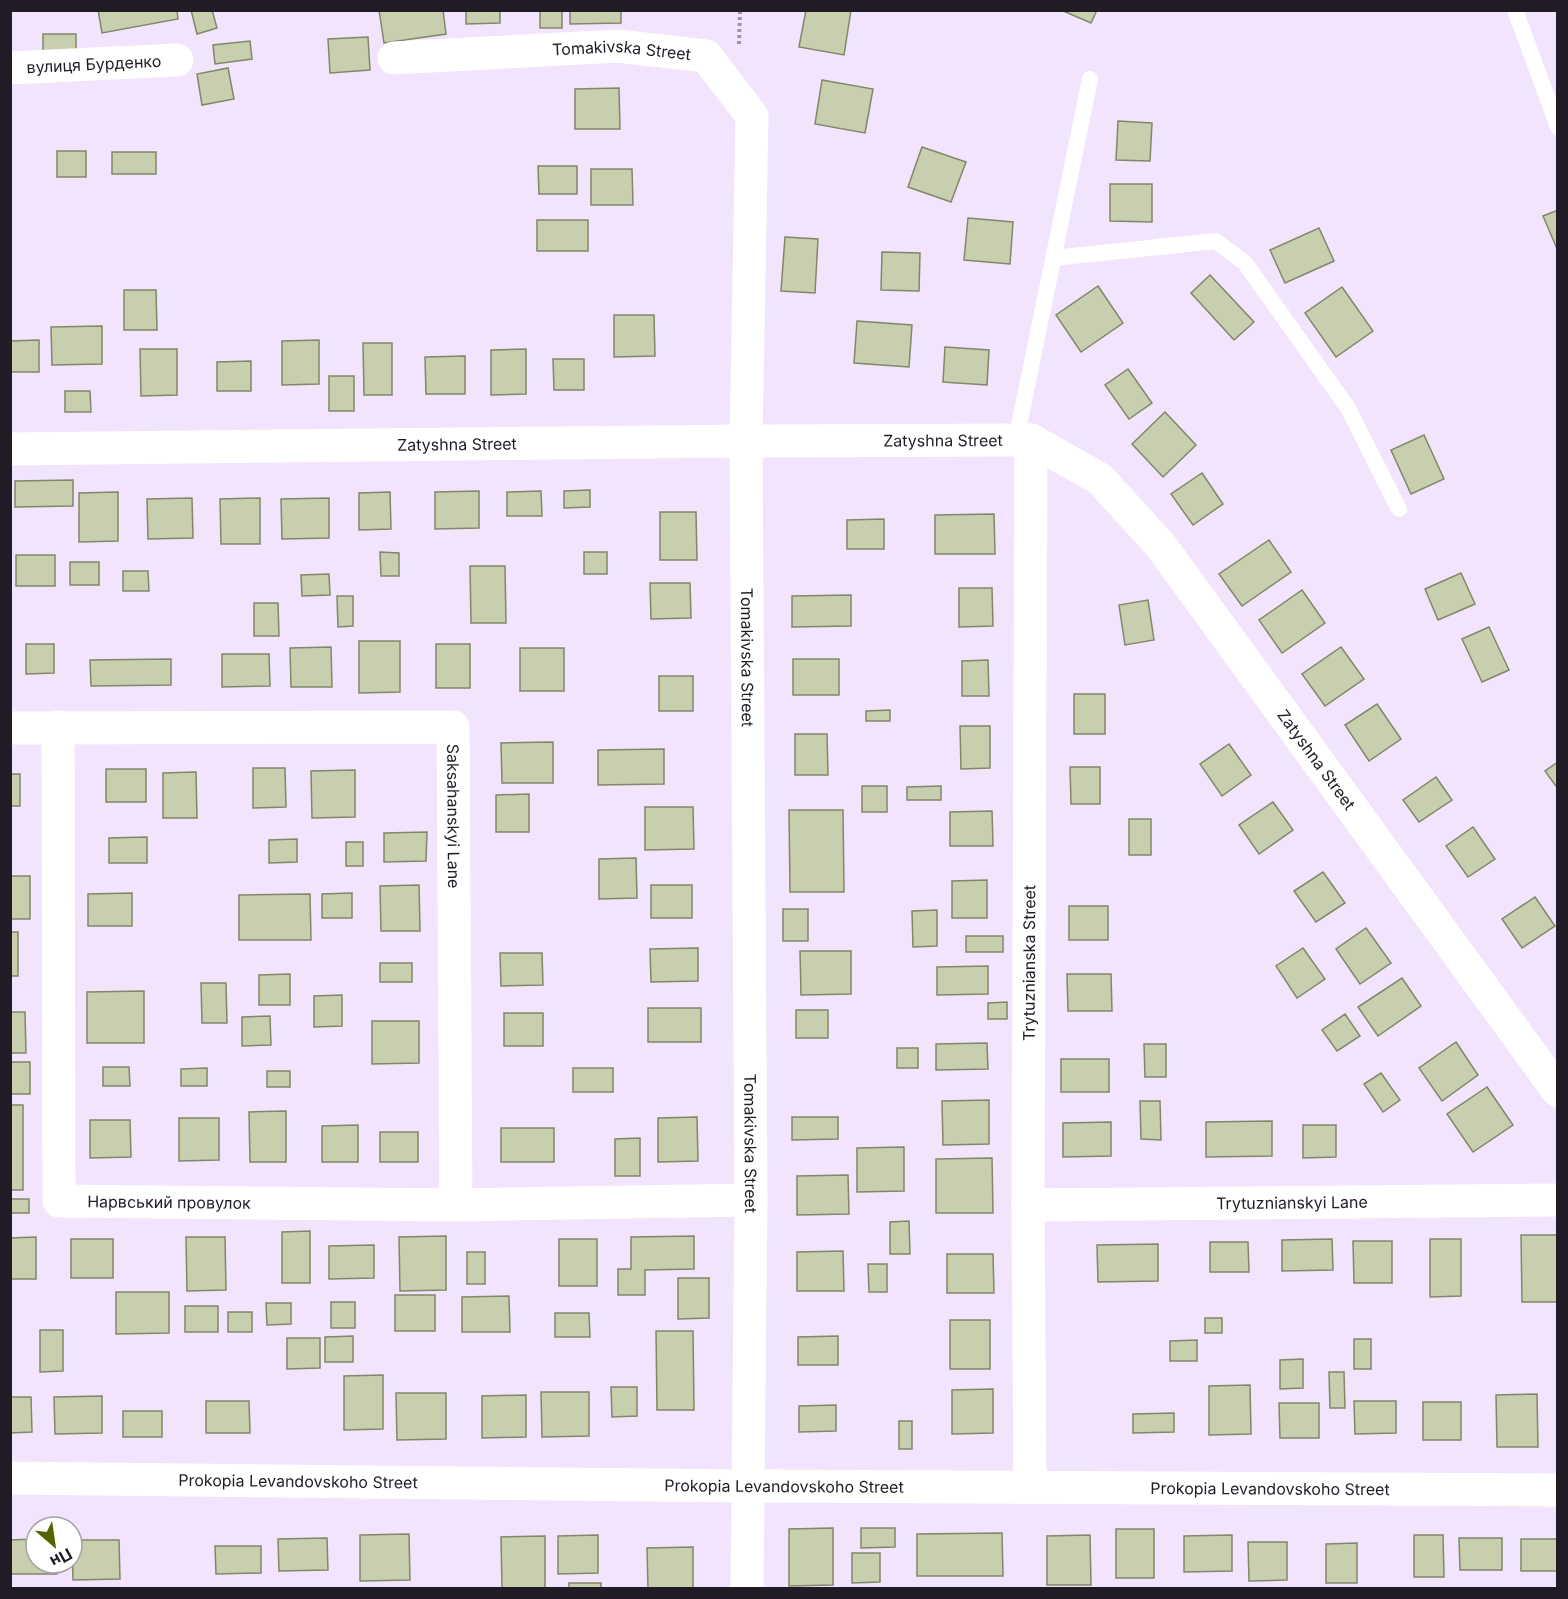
<svg xmlns="http://www.w3.org/2000/svg" width="1568" height="1599" font-family="Inter,sans-serif">
  <style>
    .building { fill: #c8cfaf; stroke: #818769; stroke-width: 1.5 }
    .lines { fill: none; stroke-linecap: round; stroke-linejoin: round }
    .path { stroke: #9e94a6; stroke-width: 4; stroke-dasharray: 3 3; stroke-linecap: butt }
    .service { stroke: #fff; stroke-width: 16 }
    .minor { stroke: #fff; stroke-width: 33 }
    .labels { text-anchor: middle; dominant-baseline: central; stroke-width: 6; stroke-linejoin: round; paint-order: stroke }
    .street-label { font-size: 16px; fill: #211b25; stroke: #fff }
  </style>
  <rect width="100%" height="100%" fill="#f1e4fc"/>
  <!-- building -->
  <g class="building">
    <path d="M98,10h79l1,9 -76,14z"/>
    <path d="M191,10h21l5,18 -20,6z"/>
    <path d="M379,10h64l3,24 -62,9z"/>
    <path d="M466,10h34v13l-34,1z"/>
    <rect x="540" y="10" width="22" height="18"/>
    <path d="M570,10h51v13l-51,1z"/>
    <path d="M806,10h45l-7,45 -45,-8z"/>
    <path d="M1061,10h36l-6,13z"/>
    <rect x="43" y="34" width="33" height="23"/>
    <path d="M368,37l2,33 -40,3 -2,-34z"/>
    <path d="M250,41l2,18 -37,5 -2,-19z"/>
    <path d="M228,68l6,31 -32,6 -5,-31z"/>
    <path d="M822,80l51,9 -8,44 -50,-9z"/>
    <path d="M619,88l1,41h-45v-40z"/>
    <path d="M1118,121l34,2 -2,38 -34,-1z"/>
    <path d="M922,147l44,15 -15,40 -43,-15z"/>
    <rect x="57" y="151" width="29" height="26"/>
    <rect x="112" y="152" width="44" height="22"/>
    <path d="M538,166h39v28h-38z"/>
    <path d="M591,169h41l1,36h-42z"/>
    <path d="M1110,184h42v38l-42,-1z"/>
    <path d="M1558,210v41l-15,-35z"/>
    <path d="M968,218l45,4 -3,42 -46,-4z"/>
    <rect x="537" y="220" width="51" height="31"/>
    <path d="M1319,228l15,33 -49,22 -15,-33z"/>
    <path d="M785,237l33,2 -3,54 -34,-2z"/>
    <path d="M882,252l38,1 -1,38 -38,-1z"/>
    <path d="M1210,275l44,47 -20,18 -43,-47z"/>
    <path d="M1098,286l25,37 -42,29 -25,-37z"/>
    <path d="M1342,287l31,44 -37,26 -31,-44z"/>
    <path d="M124,290h32l1,40h-33z"/>
    <path d="M614,315h40l1,41 -41,1z"/>
    <path d="M857,321l55,4 -3,42 -55,-4z"/>
    <path d="M102,326v38l-50,1 -1,-38z"/>
    <path d="M39,340v32h-29v-31z"/>
    <path d="M319,340v44l-37,1v-44z"/>
    <path d="M363,343h29v52h-28z"/>
    <path d="M945,347l44,3 -2,35 -44,-3z"/>
    <path d="M140,349h37v46l-36,1z"/>
    <path d="M526,349v45l-35,1v-45z"/>
    <path d="M465,356v38h-39l-1,-37z"/>
    <path d="M553,359h31v31h-30z"/>
    <path d="M251,361v30h-34v-29z"/>
    <path d="M1128,369l24,34 -23,16 -24,-34z"/>
    <rect x="329" y="376" width="25" height="35"/>
    <path d="M65,391h25l1,21h-26z"/>
    <path d="M1165,412l31,33 -33,32 -31,-33z"/>
    <path d="M1424,435l20,44 -33,15 -20,-44z"/>
    <path d="M1202,473l21,31 -30,21 -22,-31z"/>
    <path d="M73,480v26l-58,1v-26z"/>
    <path d="M590,490v17l-26,1v-17z"/>
    <path d="M479,491v37l-44,1v-37z"/>
    <path d="M541,491l1,25h-35v-24z"/>
    <path d="M118,492v49l-39,1v-49z"/>
    <path d="M390,492l1,37 -32,1v-37z"/>
    <path d="M192,498l1,40 -45,1 -1,-40z"/>
    <path d="M260,498v46h-39l-1,-45z"/>
    <path d="M329,498v40l-47,1 -1,-40z"/>
    <path d="M660,512h36l1,48h-37z"/>
    <path d="M994,514l1,40h-60v-39z"/>
    <path d="M884,519v30h-37v-29z"/>
    <path d="M1269,540l22,32 -49,34 -23,-32z"/>
    <path d="M380,552l19,1v23h-18z"/>
    <rect x="584" y="552" width="23" height="22"/>
    <rect x="16" y="555" width="39" height="31"/>
    <rect x="70" y="562" width="29" height="23"/>
    <path d="M470,566h35l1,57h-35z"/>
    <path d="M123,571h25l1,20h-26z"/>
    <path d="M1461,573l14,31 -37,16 -13,-31z"/>
    <path d="M329,574l1,21 -28,1 -1,-21z"/>
    <path d="M650,583h40l1,35 -40,1z"/>
    <path d="M959,588h33l1,38 -34,1z"/>
    <path d="M1302,590l23,33 -43,30 -23,-33z"/>
    <path d="M851,595v31l-59,1v-31z"/>
    <path d="M337,596h16v30l-15,1z"/>
    <path d="M1148,600l6,40 -29,5 -6,-40z"/>
    <path d="M254,603h24l1,33h-25z"/>
    <path d="M1489,627l20,43 -27,12 -20,-43z"/>
    <path d="M359,641h41v51l-41,1z"/>
    <path d="M26,644h28v29l-28,1z"/>
    <rect x="436" y="644" width="34" height="44"/>
    <path d="M331,647l1,40h-41l-1,-39z"/>
    <path d="M1341,647l23,32 -39,27 -23,-32z"/>
    <rect x="520" y="648" width="44" height="43"/>
    <path d="M222,654h47l1,32 -48,1z"/>
    <path d="M171,659v26l-80,1 -1,-26z"/>
    <rect x="793" y="659" width="46" height="36"/>
    <path d="M988,660l1,36h-27v-35z"/>
    <rect x="659" y="676" width="34" height="35"/>
    <rect x="1074" y="694" width="31" height="40"/>
    <path d="M1377,704l24,35 -32,22 -24,-36z"/>
    <path d="M890,710v11h-24v-10z"/>
    <path d="M960,726h30v42l-29,1z"/>
    <path d="M795,734h32l1,41h-33z"/>
    <path d="M553,742v41h-51l-1,-40z"/>
    <path d="M1229,744l22,31 -29,21 -22,-32z"/>
    <path d="M664,749v35l-66,1v-35z"/>
    <path d="M1558,762v27l-13,-18z"/>
    <path d="M1070,767h30v37h-29z"/>
    <path d="M253,768h32l1,39 -33,1z"/>
    <rect x="106" y="769" width="40" height="33"/>
    <path d="M355,770v47l-43,1 -1,-47z"/>
    <path d="M196,772l1,46h-34v-45z"/>
    <rect x="10" y="774" width="10" height="32"/>
    <path d="M1436,777l16,23 -33,22 -16,-22z"/>
    <rect x="862" y="786" width="25" height="26"/>
    <path d="M941,786v14h-34v-13z"/>
    <path d="M529,794v38h-33v-37z"/>
    <path d="M1273,802l20,28 -34,24 -20,-29z"/>
    <path d="M645,807h48l1,42 -49,1z"/>
    <path d="M789,810h54l1,82h-54z"/>
    <path d="M992,811l1,35h-43v-34z"/>
    <rect x="1129" y="819" width="22" height="36"/>
    <path d="M1473,827l22,32 -27,18 -22,-31z"/>
    <path d="M427,832l-1,29 -42,1v-29z"/>
    <path d="M147,837v26h-38v-25z"/>
    <path d="M297,839v23l-28,1v-23z"/>
    <rect x="346" y="842" width="17" height="24"/>
    <path d="M636,858l1,40 -38,1v-40z"/>
    <path d="M1323,872l22,31 -29,19 -22,-31z"/>
    <rect x="10" y="876" width="20" height="43"/>
    <path d="M987,880v38h-35v-37z"/>
    <path d="M419,885l1,46h-39l-1,-45z"/>
    <rect x="651" y="885" width="41" height="33"/>
    <path d="M132,893v33h-44v-32z"/>
    <path d="M352,893v25h-30v-24z"/>
    <path d="M310,894l1,46h-72v-45z"/>
    <path d="M1535,897l20,29 -33,22 -20,-29z"/>
    <rect x="1069" y="906" width="39" height="34"/>
    <rect x="783" y="909" width="25" height="32"/>
    <path d="M937,910v36l-24,1 -1,-36z"/>
    <path d="M1366,928l25,35 -31,21 -24,-35z"/>
    <rect x="10" y="932" width="8" height="44"/>
    <rect x="966" y="936" width="37" height="16"/>
    <path d="M698,948v33l-47,1 -1,-33z"/>
    <path d="M1303,948l22,31 -28,19 -21,-32z"/>
    <path d="M800,951h51v43l-50,1z"/>
    <path d="M500,953h42l1,32 -42,1z"/>
    <rect x="380" y="963" width="32" height="19"/>
    <path d="M988,966v28l-51,1v-28z"/>
    <path d="M290,974v31h-31v-30z"/>
    <path d="M1067,974h44l1,37h-44z"/>
    <path d="M1402,978l19,28 -43,30 -20,-29z"/>
    <path d="M201,983h25l1,40h-25z"/>
    <path d="M144,991v52h-57v-51z"/>
    <path d="M342,995v31l-28,1v-31z"/>
    <path d="M1007,1002v17h-19v-16z"/>
    <rect x="648" y="1008" width="53" height="34"/>
    <rect x="796" y="1010" width="32" height="28"/>
    <path d="M10,1012h15l1,41h-16z"/>
    <rect x="504" y="1013" width="39" height="33"/>
    <path d="M1345,1014l15,22 -23,15 -15,-21z"/>
    <path d="M270,1016l1,29 -29,1v-29z"/>
    <path d="M372,1021h47v42l-47,1z"/>
    <path d="M1456,1042l22,33 -36,26 -23,-33z"/>
    <path d="M987,1043l1,26 -52,1v-26z"/>
    <path d="M1144,1044h22v33h-21z"/>
    <rect x="897" y="1048" width="21" height="20"/>
    <rect x="1061" y="1059" width="48" height="33"/>
    <rect x="10" y="1062" width="20" height="32"/>
    <path d="M103,1067h26l1,19h-27z"/>
    <path d="M207,1068v18h-26v-17z"/>
    <rect x="573" y="1068" width="40" height="24"/>
    <rect x="267" y="1071" width="23" height="16"/>
    <path d="M1381,1073l19,27 -17,12 -19,-28z"/>
    <path d="M1487,1087l26,38 -40,27 -26,-38z"/>
    <path d="M989,1100v44l-46,1 -1,-44z"/>
    <path d="M1140,1101h20l1,39 -20,-1z"/>
    <rect x="10" y="1105" width="13" height="85"/>
    <path d="M286,1111v51h-36l-1,-50z"/>
    <path d="M697,1117l1,44 -40,1v-44z"/>
    <path d="M792,1117h46v22l-46,1z"/>
    <path d="M179,1118h40v42l-40,1z"/>
    <path d="M90,1120h40l1,37 -41,1z"/>
    <path d="M1272,1121v35l-66,1v-35z"/>
    <path d="M1111,1122v34l-48,1v-34z"/>
    <path d="M358,1125v37h-36v-36z"/>
    <path d="M1303,1125h33v32l-33,1z"/>
    <rect x="501" y="1128" width="53" height="34"/>
    <rect x="380" y="1132" width="38" height="30"/>
    <path d="M640,1138v38h-25v-37z"/>
    <path d="M904,1147v44l-47,1v-44z"/>
    <path d="M992,1158l1,55h-57v-54z"/>
    <path d="M848,1175l1,39 -52,1v-39z"/>
    <rect x="10" y="1199" width="19" height="14"/>
    <path d="M909,1221l1,33h-20v-32z"/>
    <path d="M310,1231v52h-28v-51z"/>
    <path d="M1521,1235h36l1,67h-36z"/>
    <path d="M446,1236v54l-46,1 -1,-54z"/>
    <path d="M694,1236v33l-49,1v25h-27v-26h13v-32z"/>
    <path d="M36,1237v42h-26v-41z"/>
    <path d="M186,1237h39l1,53 -39,1z"/>
    <rect x="71" y="1239" width="42" height="39"/>
    <rect x="559" y="1239" width="38" height="47"/>
    <path d="M1332,1239l1,31 -51,1v-31z"/>
    <path d="M1430,1239h31v57l-31,1z"/>
    <path d="M1353,1241h39v42h-38z"/>
    <path d="M1210,1242h38l1,30h-39z"/>
    <path d="M1158,1244v37l-60,1 -1,-37z"/>
    <path d="M374,1245v33l-45,1v-33z"/>
    <path d="M843,1251l1,40h-47v-39z"/>
    <rect x="467" y="1252" width="18" height="32"/>
    <path d="M947,1254h46l1,39h-47z"/>
    <path d="M868,1264h19v28h-18z"/>
    <path d="M678,1278h31v40l-31,1z"/>
    <path d="M116,1292h53v41l-53,1z"/>
    <rect x="395" y="1295" width="40" height="36"/>
    <path d="M509,1296l1,36h-48v-35z"/>
    <rect x="331" y="1302" width="24" height="26"/>
    <path d="M266,1303h25v21l-24,1z"/>
    <rect x="185" y="1306" width="33" height="26"/>
    <rect x="228" y="1312" width="24" height="20"/>
    <path d="M555,1313h34l1,24h-35z"/>
    <rect x="1205" y="1318" width="17" height="15"/>
    <rect x="950" y="1320" width="40" height="49"/>
    <path d="M40,1330h23v41l-23,1z"/>
    <path d="M656,1331h37l1,79h-37z"/>
    <path d="M353,1336v26h-28v-25z"/>
    <path d="M838,1336v29h-40v-28z"/>
    <path d="M287,1338h33v30l-33,1z"/>
    <rect x="1354" y="1339" width="17" height="30"/>
    <path d="M1197,1340v21h-27v-20z"/>
    <path d="M1303,1359v29l-23,1v-29z"/>
    <path d="M1329,1372h15l1,36h-15z"/>
    <path d="M383,1375v54l-39,1v-54z"/>
    <path d="M1250,1385l1,49 -42,1v-49z"/>
    <path d="M611,1387h26v29l-25,1z"/>
    <path d="M993,1389v44l-41,1v-44z"/>
    <path d="M541,1392h48v44l-47,1z"/>
    <path d="M396,1393h50v46l-49,1z"/>
    <path d="M1537,1394l1,53h-41l-1,-52z"/>
    <path d="M526,1395v42l-44,1v-42z"/>
    <path d="M102,1396v37l-47,1 -1,-37z"/>
    <path d="M10,1397h21l1,35 -22,1z"/>
    <path d="M206,1401h43l1,32h-44z"/>
    <path d="M1354,1401h42v32l-41,1z"/>
    <rect x="1423" y="1402" width="38" height="38"/>
    <path d="M1279,1403h40v35h-39z"/>
    <path d="M836,1405v26l-37,1v-26z"/>
    <rect x="123" y="1411" width="39" height="26"/>
    <path d="M1174,1413v19l-41,1v-19z"/>
    <rect x="899" y="1421" width="13" height="28"/>
    <path d="M833,1528v57l-44,1v-57z"/>
    <path d="M861,1528h34v19l-34,1z"/>
    <rect x="1116" y="1529" width="38" height="49"/>
    <path d="M1002,1533l1,43h-86v-42z"/>
    <path d="M409,1534l1,46 -50,1v-46z"/>
    <path d="M598,1535v38l-40,1v-38z"/>
    <path d="M1090,1535l1,50h-44v-49z"/>
    <path d="M1232,1535v36l-48,1v-36z"/>
    <path d="M1414,1535h29l1,42h-30z"/>
    <path d="M545,1536v52h-43l-1,-51z"/>
    <path d="M327,1538l1,32 -49,1 -1,-32z"/>
    <path d="M1459,1538h43v32h-42z"/>
    <path d="M36,1539v24h21v11h-47v-34z"/>
    <rect x="1521" y="1539" width="37" height="32"/>
    <path d="M72,1540h47l1,39 -47,1z"/>
    <path d="M1248,1542h39v38l-38,1z"/>
    <path d="M1357,1543v40h-31v-39z"/>
    <path d="M215,1546h46v27l-45,1z"/>
    <path d="M693,1547v41h-45l-1,-40z"/>
    <path d="M852,1553h28v29l-28,1z"/>
    <rect x="569" y="1583" width="32" height="5"/>
  </g>
  <g class="lines">
    <!-- path -->
    <path class="path" d="M739,44l1,-34"/>
    <!-- service -->
    <g class="service">
      <path d="M1515,10l43,117"/>
      <path d="M1053,258l163,-17 29,22 103,145 51,101"/>
      <path d="M1016,440l74,-361"/>
    </g>
    <!-- minor -->
    <g class="minor">
      <path id="s1" d="M394,58l224,-12 88,10 46,60 -6,325 5,759 -4,388"/>
      <path id="s2" d="M10,68l167,-8"/>
      <path id="s3" d="M10,449l736,-8 285,-1 69,39 61,67 397,545"/>
      <path id="s4" d="M58,727l1,474 397,4 295,-5"/>
      <path id="s5" d="M10,728l443,-1 3,478"/>
      <path id="s6" d="M1028,1205l530,-5"/>
      <path id="s7" d="M10,1478l737,8 811,4"/>
      <path id="s8" d="M1030,1487l-2,-282 3,-765"/>
    </g>
  </g>
  <g class="labels">
    <!-- street labels -->
    <g class="street-label">
      <text stroke="none"><textPath href="#s1" startOffset="228">Tomakivska Street</textPath></text>
      <text stroke="none"><textPath href="#s2" startOffset="84">вулиця Бурденко</textPath></text>
      <text stroke="none"><textPath href="#s3" startOffset="933">Zatyshna Street</textPath></text>
      <text stroke="none"><textPath href="#s3" startOffset="447">Zatyshna Street</textPath></text>
      <text stroke="none"><textPath href="#s1" startOffset="930">Tomakivska Street</textPath></text>
      <text stroke="none"><textPath href="#s3" startOffset="1455">Zatyshna Street</textPath></text>
      <text stroke="none"><textPath href="#s5" startOffset="532">Saksahanskyi Lane</textPath></text>
      <text stroke="none"><textPath href="#s8" startOffset="524">Trytuznianska Street</textPath></text>
      <text stroke="none"><textPath href="#s1" startOffset="1416">Tomakivska Street</textPath></text>
      <text stroke="none"><textPath href="#s4" startOffset="584">Нарвський провулок</textPath></text>
      <text stroke="none"><textPath href="#s6" startOffset="264">Trytuznianskyi Lane</textPath></text>
      <text stroke="none"><textPath href="#s7" startOffset="288">Prokopia Levandovskoho Street</textPath></text>
      <text stroke="none"><textPath href="#s7" startOffset="774">Prokopia Levandovskoho Street</textPath></text>
      <text stroke="none"><textPath href="#s7" startOffset="1260">Prokopia Levandovskoho Street</textPath></text>
    </g>
  </g>
  <!-- border -->
  <rect width="1568" height="1599" fill="none" stroke="#211b25" stroke-width="24"/>
  <!-- north arrow -->
  <g transform="translate(54 1545) rotate(151)"><circle r="28" fill="#ffffff" stroke="#a6a4a8" stroke-width="1.5"/>
  <path d="M0-4.5L10 22L0 15L-10 22Z" fill="#576200"/>
  <text y="-9" font-size="16" font-weight="bold" text-anchor="middle" fill="#211b25">Пн</text>
  </g>
</svg>
